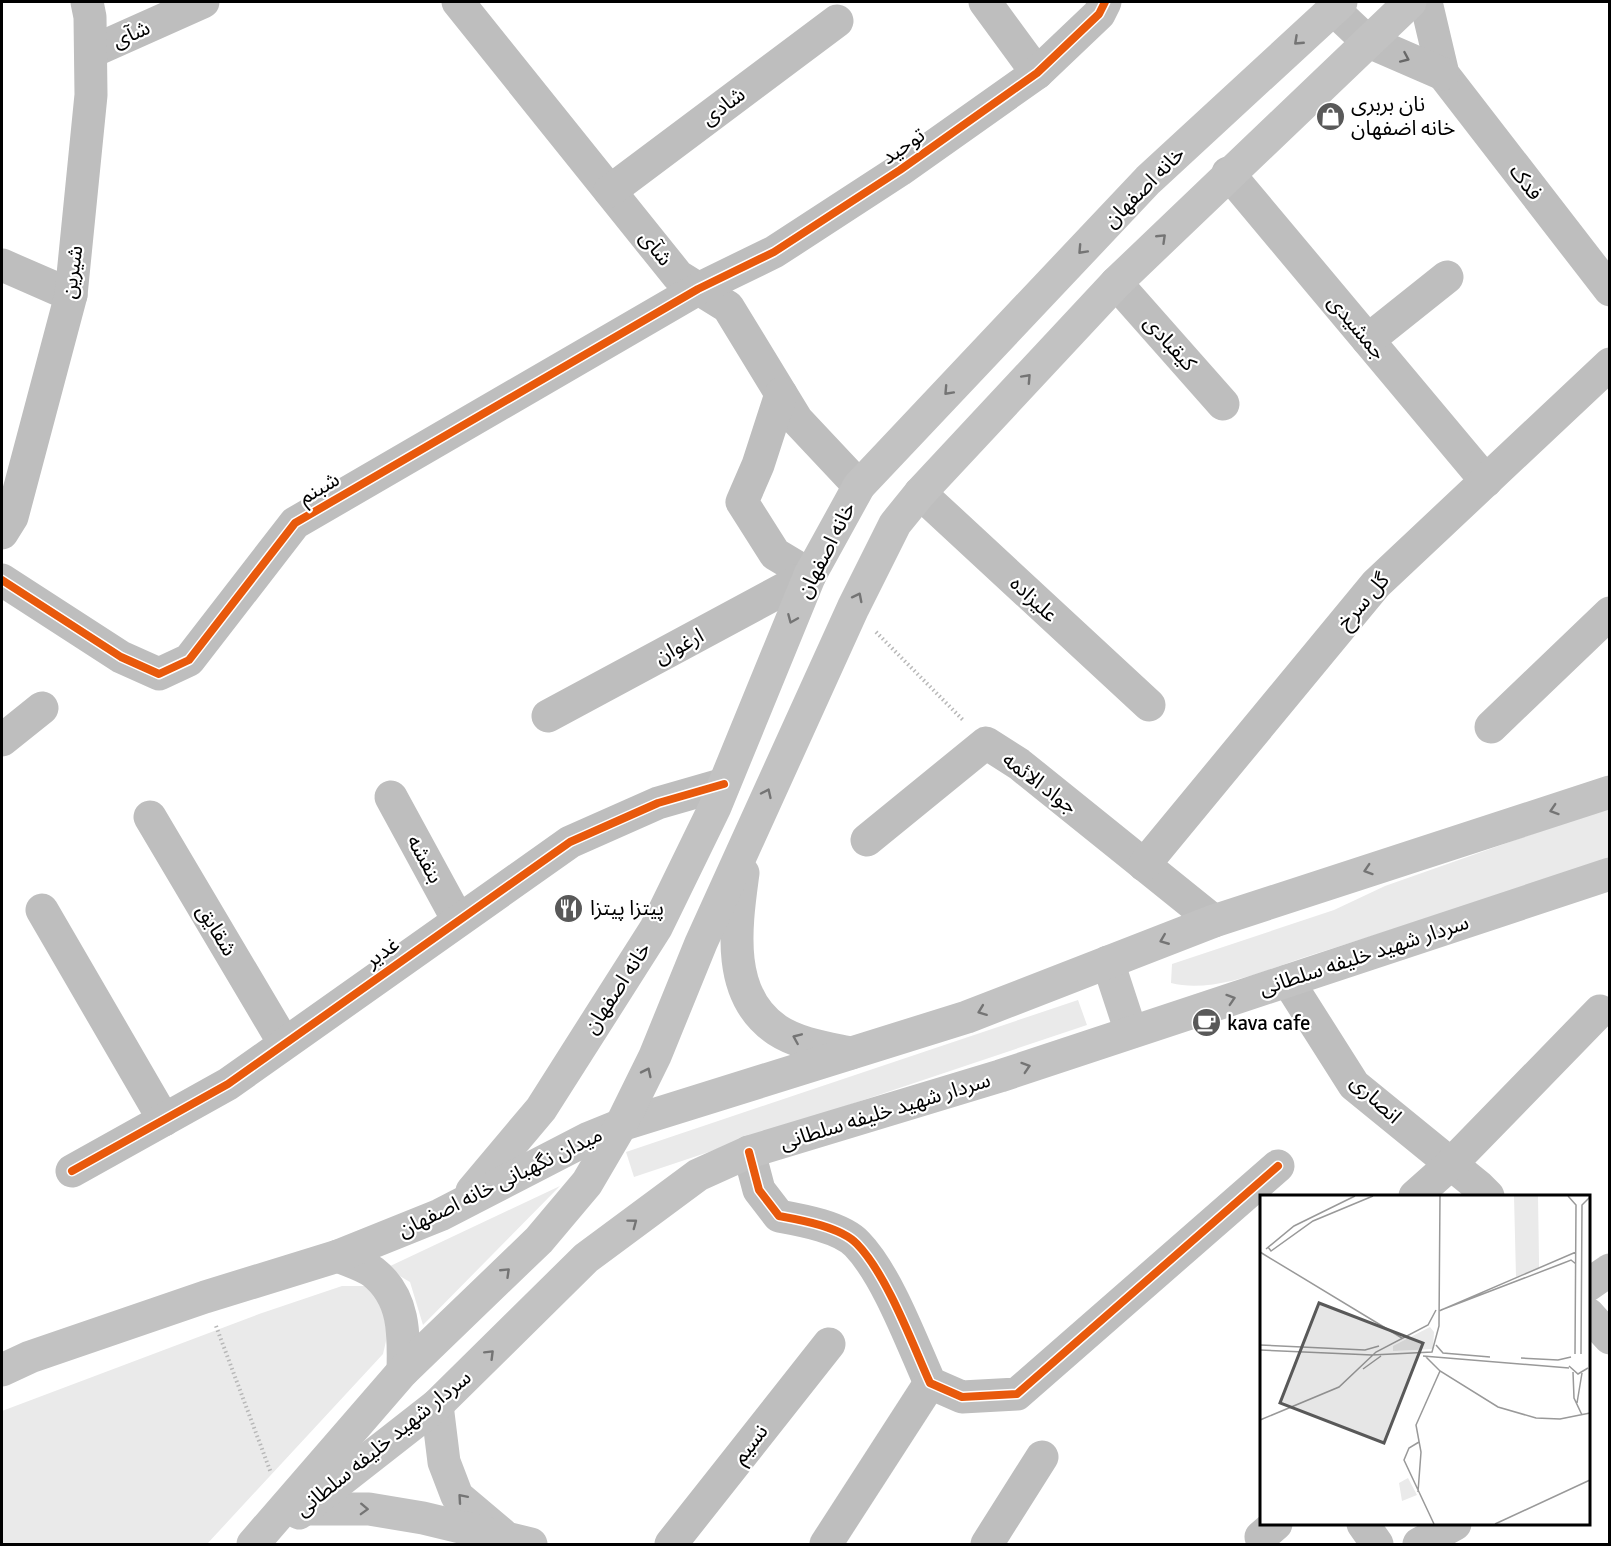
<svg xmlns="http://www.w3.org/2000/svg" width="1611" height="1546" font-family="Signika,'Noto Sans Arabic',sans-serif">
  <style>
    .green { fill: #eaeaea }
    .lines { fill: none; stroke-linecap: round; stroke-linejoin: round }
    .path { stroke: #b8b8b8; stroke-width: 4; stroke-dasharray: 1.5 3; stroke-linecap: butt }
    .street { stroke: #bebebe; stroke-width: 33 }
    .secondary { stroke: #c2c2c2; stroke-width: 33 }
    .cycleway-casing { stroke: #fff; stroke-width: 11 }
    .cycleway { stroke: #e8590c; stroke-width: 8 }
    .oneway { stroke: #747474 }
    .oneway2 { stroke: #686868 }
    .labels { text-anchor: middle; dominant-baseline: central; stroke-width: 4.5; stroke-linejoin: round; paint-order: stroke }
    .street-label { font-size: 21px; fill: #000; stroke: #fff }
    .poi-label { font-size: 21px; fill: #000; stroke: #fff; text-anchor: start }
    .inset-road { fill: none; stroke: #999; stroke-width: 1.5 }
    .view { fill: #595959; fill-opacity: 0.15; stroke: #595959; stroke-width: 3 }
    .inset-edge { fill: none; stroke: #000; stroke-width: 3 }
  </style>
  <rect width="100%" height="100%" fill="#fff"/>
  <!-- green -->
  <g class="green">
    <path d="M1609,807v52c-95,32 -191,63 -288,93 -44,13 -105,43 -150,31l1,-19 162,-54 51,-24z"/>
    <path d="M1078,1000l9,25 -453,152 -8,-25z"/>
    <path d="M560,1186l-137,139 -13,-43 -24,-14z"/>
    <path d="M342,1286h26c20,29 24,33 15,68l-176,190h-205v-133l257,-97z"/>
  </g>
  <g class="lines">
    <!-- path -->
    <g class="path">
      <path d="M876,632l87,88"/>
      <path d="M216,1326l55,147"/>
    </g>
    <!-- street -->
    <g class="street">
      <path d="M458,2l220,274 50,31 69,113 62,66"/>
      <path d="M985,2l52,71"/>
      <path d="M1426,2l17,72 167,216"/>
      <path d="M1333,9l34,32 76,33"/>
      <path d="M91,52l112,-50"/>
      <path d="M1228,173l258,308"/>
      <path d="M610,191l227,-170"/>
      <path d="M2,265l69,30"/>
      <path d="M1116,283l107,121"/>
      <path d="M1368,340l79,-63"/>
      <path d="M781,394l-23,71 -16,37 33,52 35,21"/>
      <path d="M920,493l229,212"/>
      <path d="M2,533l10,-16 59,-222 20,-200 -1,-78 -3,-15"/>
      <path d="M2,580l119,77 38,17 30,-14 106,-137 403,-234 76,-37 126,-82 137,-97 62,-59 6,-12"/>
      <path d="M548,716l262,-141"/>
      <path d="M1491,727l119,-114"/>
      <path d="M2,740l40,-32"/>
      <path d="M391,797l67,123"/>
      <path d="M150,817l134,226"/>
      <path d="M867,840l119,-97 33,21 195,157"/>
      <path d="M1144,865l232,-281 234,-220"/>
      <path d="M42,910l122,210"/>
      <path d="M1288,981l66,104 124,101 10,10"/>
      <path d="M749,1152l10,38 20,26c22,4 62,11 78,28 30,31 55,99 73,139l32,14 55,-3 261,-228"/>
      <path d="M72,1171l156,-87 342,-242 88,-39 66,-19"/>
      <path d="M1415,1196l36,-32 149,-153"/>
      <path d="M1588,1285l22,-15"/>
      <path d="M1588,1314l22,24"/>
      <path d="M1363,1524l14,20"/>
      <path d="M1261,1537l15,-13"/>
      <path d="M671,1544l158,-200"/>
      <path d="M826,1544l104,-161"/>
      <path d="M987,1544l55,-87"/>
      <path d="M1419,1544l36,-20"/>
    </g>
    <!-- secondary -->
    <g class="secondary">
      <path d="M743,873c-7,52 -18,122 34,157 21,14 50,18 74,23"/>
      <path d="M1108,962l23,70"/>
      <path d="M472,1191l69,-82 115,-181 59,-121 95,-232 49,-89 289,-306 193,-178"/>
      <path d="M338,1256c11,5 25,9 35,16 32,25 31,62 30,99"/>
      <path d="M2,1370l28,-13 175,-60 133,-41 102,-41 149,-77 32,-13 346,-108 247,-96 396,-129"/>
      <path d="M437,1405l7,57 13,34 45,38"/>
      <path d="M306,1509h63l54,9 108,26"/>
      <path d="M299,1513l138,-108 149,-147 112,-83 51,-23 251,-76 610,-202"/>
      <path d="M253,1544l150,-173 136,-131 48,-57 34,-58 34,-69 46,-113 152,-335 42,-84 25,-31 196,-210 294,-281"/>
    </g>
    <defs>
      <g id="cycleway">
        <path d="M2,580l119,77 38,17 30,-14 106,-137 403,-234 76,-37 126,-82 137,-97 62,-59 6,-12"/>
        <path d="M749,1152l10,38 20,26c22,4 62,11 78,28 30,31 55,99 73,139l32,14 55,-3 261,-228"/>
        <path d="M72,1171l156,-87 342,-242 88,-39 66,-19"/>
      </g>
    </defs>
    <!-- cycleway casing -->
    <use href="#cycleway" class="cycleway-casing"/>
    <!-- cycleway -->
    <use href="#cycleway" class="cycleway"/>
  </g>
  <!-- one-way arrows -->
  <defs><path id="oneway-chevron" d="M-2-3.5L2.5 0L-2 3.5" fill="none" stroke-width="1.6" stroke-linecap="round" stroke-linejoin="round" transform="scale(1.5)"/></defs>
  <g class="oneway">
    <use href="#oneway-chevron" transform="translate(1298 41) rotate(137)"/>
    <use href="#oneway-chevron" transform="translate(1162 238) rotate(-44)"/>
    <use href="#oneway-chevron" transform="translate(1082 250) rotate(133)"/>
    <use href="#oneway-chevron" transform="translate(1027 378) rotate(-47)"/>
    <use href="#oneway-chevron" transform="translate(948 391) rotate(133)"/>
    <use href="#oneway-chevron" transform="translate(858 597) rotate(-63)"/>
    <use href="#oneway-chevron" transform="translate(792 619) rotate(113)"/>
    <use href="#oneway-chevron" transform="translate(767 793) rotate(-65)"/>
    <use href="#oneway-chevron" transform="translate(1554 810) rotate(162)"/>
    <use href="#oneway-chevron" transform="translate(1368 870) rotate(162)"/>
    <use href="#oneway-chevron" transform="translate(1164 940) rotate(158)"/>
    <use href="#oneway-chevron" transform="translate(1231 999) rotate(-18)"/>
    <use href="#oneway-chevron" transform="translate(982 1011) rotate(159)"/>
    <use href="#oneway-chevron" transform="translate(797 1038) rotate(-157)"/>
    <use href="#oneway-chevron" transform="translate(1026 1067) rotate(-18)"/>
    <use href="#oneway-chevron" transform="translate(647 1072) rotate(-64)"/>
    <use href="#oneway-chevron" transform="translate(633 1223) rotate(-37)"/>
    <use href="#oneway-chevron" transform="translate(506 1272) rotate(-44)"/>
    <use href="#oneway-chevron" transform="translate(490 1354) rotate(-45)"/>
    <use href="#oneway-chevron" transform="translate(462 1498) rotate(-131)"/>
    <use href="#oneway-chevron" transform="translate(364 1509) rotate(2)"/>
  </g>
  <use class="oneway2" href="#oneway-chevron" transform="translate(1405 58) rotate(24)"/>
  <!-- icons -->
  <defs>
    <symbol id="shop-disc" viewBox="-11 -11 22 22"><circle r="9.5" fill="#595959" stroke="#fff"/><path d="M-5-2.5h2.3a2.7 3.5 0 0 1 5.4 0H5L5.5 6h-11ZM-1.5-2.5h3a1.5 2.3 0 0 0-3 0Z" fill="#fff"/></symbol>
    <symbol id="restaurant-disc" viewBox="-11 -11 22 22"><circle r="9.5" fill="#595959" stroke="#fff"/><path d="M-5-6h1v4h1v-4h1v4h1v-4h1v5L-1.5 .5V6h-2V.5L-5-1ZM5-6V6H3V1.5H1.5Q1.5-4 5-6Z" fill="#fff"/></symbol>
    <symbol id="cafe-disc" viewBox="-11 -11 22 22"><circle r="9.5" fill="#595959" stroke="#fff"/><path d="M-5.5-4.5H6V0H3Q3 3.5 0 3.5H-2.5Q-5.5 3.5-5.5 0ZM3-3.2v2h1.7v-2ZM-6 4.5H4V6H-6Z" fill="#fff"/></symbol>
  </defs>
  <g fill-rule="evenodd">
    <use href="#shop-disc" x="1314" y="100" width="33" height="33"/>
    <use href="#restaurant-disc" x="552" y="892" width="33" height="33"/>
    <use href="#cafe-disc" x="1190" y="1006" width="33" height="33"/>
  </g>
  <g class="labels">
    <!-- street labels -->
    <g class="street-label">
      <text transform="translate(131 34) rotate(-24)">شآی</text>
      <text transform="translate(723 106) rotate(-37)">شادی</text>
      <text transform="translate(903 146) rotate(-35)">توحید</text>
      <text transform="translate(1526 182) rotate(52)">فدک</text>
      <text transform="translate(1144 187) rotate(-45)">خانه اصفهان</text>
      <text transform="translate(656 248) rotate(51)">شآی</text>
      <text transform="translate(72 272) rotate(-82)">شیرین</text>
      <text transform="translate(1357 327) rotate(50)">جمشیدی</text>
      <text transform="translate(1170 343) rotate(48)">کیقبادی</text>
      <text transform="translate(319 488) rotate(-30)">شبنم</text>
      <text transform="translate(826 550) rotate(-63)">خانه اصفهان</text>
      <text transform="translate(1034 599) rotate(43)">علیزاده</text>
      <text transform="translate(1363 601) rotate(-49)">گل سرخ</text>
      <text transform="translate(679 646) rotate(-28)">ارغوان</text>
      <text transform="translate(1040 783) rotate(37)">جواد الائمه</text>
      <text transform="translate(425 859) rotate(61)">بنفشه</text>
      <text transform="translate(217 930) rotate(59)">شقایق</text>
      <text transform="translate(382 952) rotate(-35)">غدیر</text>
      <text transform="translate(1364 955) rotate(-18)">سردار شهید خلیفه سلطانی</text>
      <text transform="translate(617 988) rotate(-57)">خانه اصفهان</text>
      <text transform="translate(1376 1099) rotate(43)">انصاری</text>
      <text transform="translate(885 1111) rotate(-17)">سردار شهید خلیفه سلطانی</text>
      <text transform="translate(500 1182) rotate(-26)">میدان نگهبانی خانه اصفهان</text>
      <text transform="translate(383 1443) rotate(-39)">سردار شهید خلیفه سلطانی</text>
      <text transform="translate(750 1444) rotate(-52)">نسیم</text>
    </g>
    <!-- poi labels -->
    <g class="poi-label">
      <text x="1351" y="104">نان بربری<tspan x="1351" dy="24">خانه اضفهان</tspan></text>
      <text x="590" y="908">پیتزا پیتزا</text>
      <text x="1227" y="1023">kava cafe</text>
    </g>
  </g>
  <!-- overview -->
  <g transform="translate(1260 1195)">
    <rect width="330" height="330" fill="#fff"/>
    <path d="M254,1h24l1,65v8l-23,8zM170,132l4,5 -1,17 -40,2v-5zM148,283l9,17 -15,6 -3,-18z" fill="#eaeaea"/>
    <path class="inset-road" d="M308,1l8,9 -1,149M8,52l3,4 42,-30 60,-25M6,54l28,-23 61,-30M0,57l142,86M181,115l120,-46 10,-4 5,4M179,116l137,-59M0,150l105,5 14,-4M176,150l7,8 47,4M0,155l112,5 60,-3 7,-26 1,-130M321,159l1,-149 8,-8M163,161l146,12M166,162l14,14 58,36 38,11 24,1 30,-6M261,163l37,2 13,-3M309,171l9,8 10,-6M103,174l18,-13M313,177l1,26 8,17M317,208l5,-30M0,225l79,-33 37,-35 52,-27 8,-15M159,247l-10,6 -5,12 30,64M158,297l3,-40 -5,-27 24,-54M235,329l95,-44"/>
    <path class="view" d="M59,108l104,40 -39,100 -104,-40z"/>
    <rect width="330" height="330" class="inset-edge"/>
  </g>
  <!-- border -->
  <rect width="1611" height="1546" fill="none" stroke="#000000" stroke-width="6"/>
</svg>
